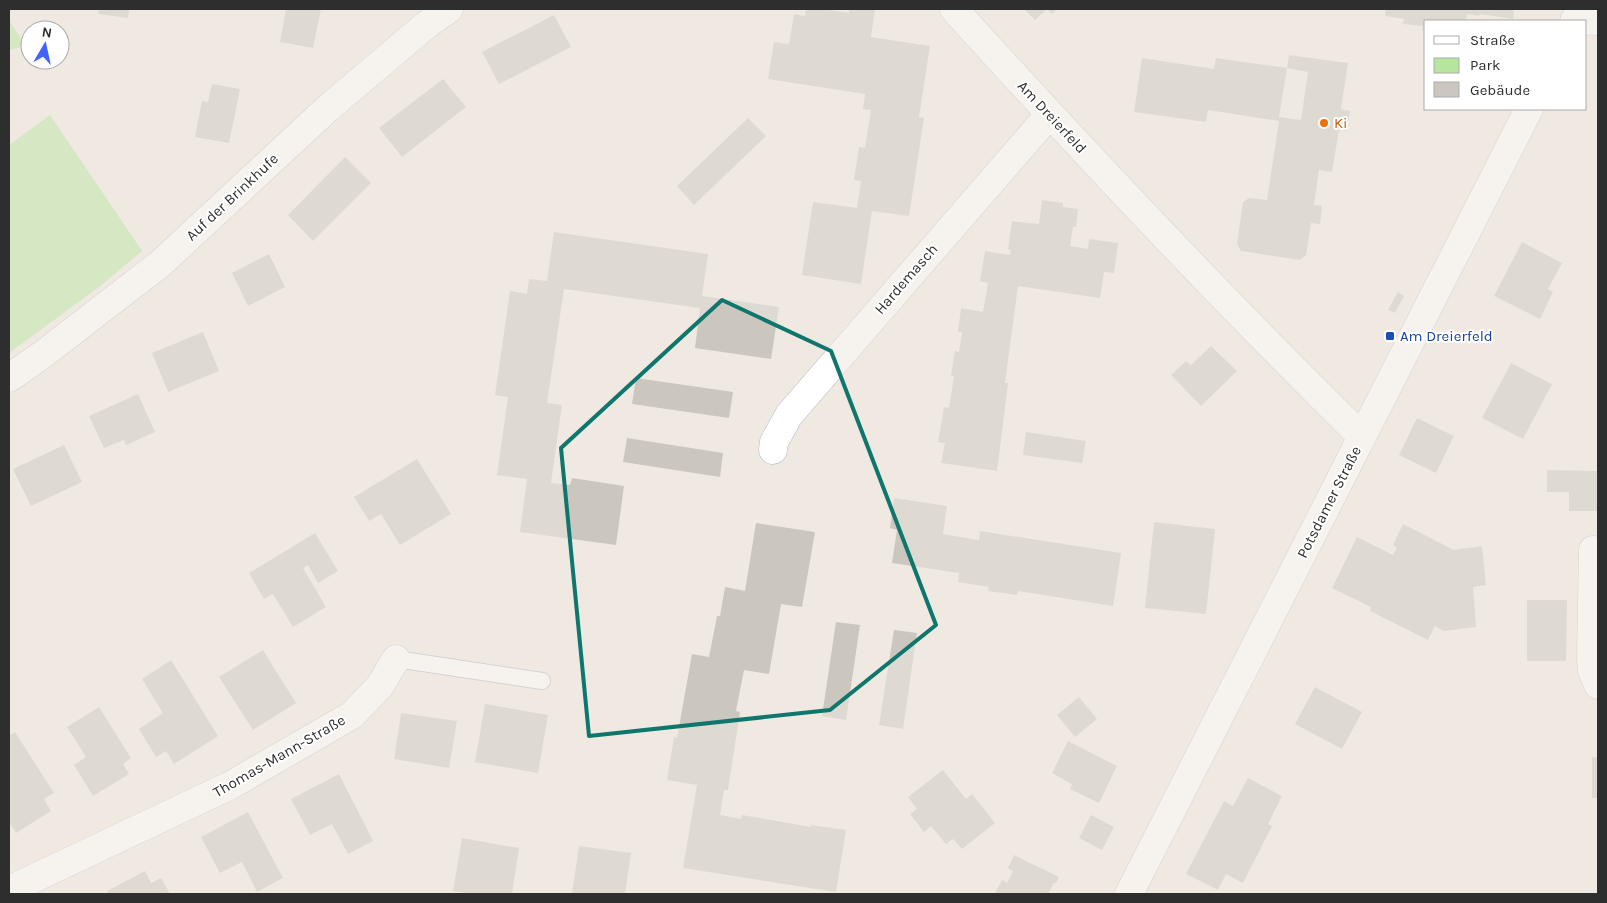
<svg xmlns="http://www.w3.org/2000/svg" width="1607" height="903" font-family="Karla,sans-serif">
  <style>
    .green { fill: #b6e59e }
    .building { fill: #cbc7bf }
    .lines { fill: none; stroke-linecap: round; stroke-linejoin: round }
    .lane-casing { stroke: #b4b7c1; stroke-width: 18 }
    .street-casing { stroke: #b4b7c1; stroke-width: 29 }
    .secondary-casing { stroke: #b4b7c1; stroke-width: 29 }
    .lane { stroke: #fff; stroke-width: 16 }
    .street { stroke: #fff; stroke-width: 28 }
    .secondary { stroke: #fff; stroke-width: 28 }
    .marked { fill: none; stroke: #0f766e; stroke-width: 4; stroke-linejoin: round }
    .food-dot { fill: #e8710a; stroke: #fff; stroke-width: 2 }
    .transit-dot { fill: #1a4fb4; stroke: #fff; stroke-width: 2 }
    .labels { text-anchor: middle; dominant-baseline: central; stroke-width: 4; stroke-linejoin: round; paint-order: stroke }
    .street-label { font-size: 15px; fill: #2e2e2e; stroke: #fff }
    .food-label { font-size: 15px; fill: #c56008; stroke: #fff; text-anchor: start }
    .transit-label { font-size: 15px; fill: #164399; stroke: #fff; text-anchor: start }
  </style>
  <rect width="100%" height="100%" fill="#efe9e1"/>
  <!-- green -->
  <g class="green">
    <path d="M9,20l17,26 -17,4z"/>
    <path d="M50,115l92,136 -43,36 -90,66v-208z"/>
  </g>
  <!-- building -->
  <g class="building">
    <path d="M99,9h30l-1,9 -30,-4z"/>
    <path d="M286,9h35l-8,39 -33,-6z"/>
    <path d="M806,9h15l28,4v-4h26l-4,28 59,9 -11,71 5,1 -15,98 -37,-5 -11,73 -59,-9 11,-73 44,6 4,-27 -7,-1 5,-33 6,1 6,-38 -8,-1 2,-15 -97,-15 6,-37 15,2 5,-30 11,2z"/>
    <path d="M1024,9h33l-5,5 -5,-5 -12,11z"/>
    <path d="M1386,9h128l-1,10 -33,-5 -1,2 -12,-2 -1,7h-40l-1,10 -3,-1 1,-4 -20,-2 1,-5 -19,-3z"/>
    <path d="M554,15l17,32 -72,37 -17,-32z"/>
    <path d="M1289,55l59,8 -7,46 9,2 -3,20 -8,-1 -7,42 -13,-2 -5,35 8,1 -2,18 -9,-1 -5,32 -6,5 -59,-9 -4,-7 6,-42 6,-4 18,2 12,-79 -71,-11 -2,12 -72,-10 8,-54 72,11 2,-11 71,10 -8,49 22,3 7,-48 -21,-4z"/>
    <path d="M443,79l23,28 -64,50 -23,-29z"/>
    <path d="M212,84l28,5 -11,54 -34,-6 7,-36 6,1z"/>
    <path d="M748,118l18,18 -72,69 -17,-19z"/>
    <path d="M345,157l26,26 -58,58 -25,-26z"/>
    <path d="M1042,200l21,3v4l15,2 -2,18h-3l-3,19 18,3 1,-10 29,4 -4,30 -10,-1 -4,26 -82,-12 -13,97h3l-11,88 -56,-8 4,-20 -7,-1 6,-35 5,1 5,-32 -3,-1 4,-24 4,1 3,-20h-4l3,-24 22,4 5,-29 -8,-2 5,-30 25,4 1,-5 -3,-1 4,-28 27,3z"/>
    <path d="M554,232l154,22 -6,42 77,11 -8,52 -76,-11 5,-40 -136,-19 -17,114 15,2 -11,78 19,2 2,-7 52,8 -8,59 -96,-13 7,-53 -30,-4 11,-78 -13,-2 15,-104 17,3 2,-15 18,2z"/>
    <path d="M1522,242l40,21 -14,26 5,3 -13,27 -46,-23z"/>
    <path d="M269,254l16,33 -37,19 -16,-33z"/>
    <path d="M1398,292l6,4 -9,17 -7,-3z"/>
    <path d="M203,332l16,39 -51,21 -16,-39z"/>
    <path d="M1211,346l26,25 -36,35 -30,-31 15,-14 5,4z"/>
    <path d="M1511,363l41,21 -29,55 -41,-21z"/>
    <path d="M636,378l97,14 -4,26 -97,-14z"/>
    <path d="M138,394l17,38 -29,13 -2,-5 -20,8 -15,-32z"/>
    <path d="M1417,418l37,18 -18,37 -37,-18z"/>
    <path d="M1026,432l60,9 -4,22 -59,-8z"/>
    <path d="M627,438l96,15 -3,24 -97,-15z"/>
    <path d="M64,445l18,37 -51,24 -18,-37z"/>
    <path d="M417,459l34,55 -51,31 -19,-31 -12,7 -15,-24z"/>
    <path d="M1547,470l51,1v40h-29v-19h-22z"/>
    <path d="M894,498l53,8 -4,28 36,6 1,-9 141,22 -8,53 -95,-15 -1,4 -29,-4 1,-4 -31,-5 1,-9 -67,-10 5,-33 -7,-2z"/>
    <path d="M1154,522l61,7 -9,85 -61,-6z"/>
    <path d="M756,523l59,9 -13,75 -21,-3 -12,70 -25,-4 -8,41 4,1 -12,78h-4l-4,25 21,4 1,-4 69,12v-2l35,5 -10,62 -153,-24 14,-83 -30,-5 7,-43 3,1 15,-84 17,3 8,-41h3l5,-29 20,4z"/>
    <path d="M1403,524l51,26 28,-4 4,39 -13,2 3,40 -32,4 -9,-5 -7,14 -58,-29 1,-4 -39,-19 25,-51 36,18 4,-7 -4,-3z"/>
    <path d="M315,533l23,38 -20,12 -10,-18 -5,3 23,39 -33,20 -20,-33 -9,5 -15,-26z"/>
    <path d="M1527,600h40l-1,61h-39z"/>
    <path d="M836,622l24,3 -14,95 -24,-4z"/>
    <path d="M894,630l23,3 -14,96 -24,-4z"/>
    <path d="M263,650l33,53 -43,27 -34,-53z"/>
    <path d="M171,660l47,76 -44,28 -8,-13 -10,6 -17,-28 24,-16 -21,-34z"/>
    <path d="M1315,687l47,25 -20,37 -47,-25z"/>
    <path d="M1079,697l18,22 -22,18 -18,-22z"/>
    <path d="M485,704l63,11 -10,58 -63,-11z"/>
    <path d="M99,707l32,51 -8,6 6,10 -36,22 -19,-31 12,-8 -19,-30z"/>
    <path d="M401,713l56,8 -8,47 -55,-9z"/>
    <path d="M15,732l39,61 -10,6 7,12 -35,22 -7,-11v-86z"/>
    <path d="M1068,741l49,25 -18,37 -29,-14 2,-5 -20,-11z"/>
    <path d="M1592,757l6,1v40h-6z"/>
    <path d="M943,770l23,29 6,-5 23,29 -33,26 -9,-10 -7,5 -15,-18 -7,6 -14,-18 7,-5 -9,-12z"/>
    <path d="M339,774l34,67 -25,13 -16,-30 -22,11 -19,-36z"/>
    <path d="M1248,778l34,18 -14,28 4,2 -29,57 -17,-9 -8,16 -32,-16 38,-73 9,5z"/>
    <path d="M248,812l35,66 -26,14 -15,-30 -22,11 -19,-36z"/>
    <path d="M1091,815l23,12 -12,23 -23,-12z"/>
    <path d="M462,838l57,10 -7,46h-40l-19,-3z"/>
    <path d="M579,846l52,7 -6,41h-53z"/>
    <path d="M1014,855l45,22 -3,6h-2l-6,11 -53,-1 7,-13 5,3 6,-12 -5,-3z"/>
    <path d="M145,871l6,12 10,-5 9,16h-61l-2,-3z"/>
  </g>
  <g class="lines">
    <defs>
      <path id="lane" d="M396,659l146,22"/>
      <g id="street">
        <path d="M954,9c132,146 268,290 408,428"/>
        <path d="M1575,20l23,1"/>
        <path d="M9,378l33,-23 118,-91 167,-155 99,-84 23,-16"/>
        <path d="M773,450l1,-8 15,-27 260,-300"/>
        <path d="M1593,550l-2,109 1,12 6,14"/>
        <path d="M9,890l222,-105 121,-70 28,-29 16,-27"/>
      </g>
      <g id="secondary">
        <path d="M1574,21l7,-12"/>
        <path d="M1129,894l400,-785"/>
      </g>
    </defs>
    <!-- lane casing -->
    <use href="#lane" class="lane-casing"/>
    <!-- street casing -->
    <use href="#street" class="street-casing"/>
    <!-- secondary casing -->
    <use href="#secondary" class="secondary-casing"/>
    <!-- lane -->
    <use href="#lane" class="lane"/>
    <!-- street -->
    <use href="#street" class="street"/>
    <!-- secondary -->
    <use href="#secondary" class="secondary"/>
  </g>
  <!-- marked area -->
  <path d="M0 0H1607V903H0ZM722,300l109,51 105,274 -106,85 -241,26 -28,-288z" fill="#efe9e1" fill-opacity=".55" fill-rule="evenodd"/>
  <path class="marked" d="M722,300l109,51 105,274 -106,85 -241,26 -28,-288z"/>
  <!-- markers -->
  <circle class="food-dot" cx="1324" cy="123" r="5"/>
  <rect class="transit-dot" x="1385" y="331" width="10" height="10" rx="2.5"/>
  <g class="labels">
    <!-- street labels -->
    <g class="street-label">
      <text transform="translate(1052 117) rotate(47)">Am Dreierfeld</text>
      <text transform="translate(232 197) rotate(-43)">Auf der Brinkhufe</text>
      <text transform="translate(906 279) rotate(-49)">Hardemasch</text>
      <text transform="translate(1329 502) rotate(-63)">Potsdamer Straße</text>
      <text transform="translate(279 756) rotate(-30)">Thomas-Mann-Straße</text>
    </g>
    <!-- food labels -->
    <g class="food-label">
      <text x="1334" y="123">Ki</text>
    </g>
    <!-- transit labels -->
    <g class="transit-label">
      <text x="1400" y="336">Am Dreierfeld</text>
    </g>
  </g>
  <!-- border -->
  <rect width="1607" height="903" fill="none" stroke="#2e2e2e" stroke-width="20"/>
  <!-- legend -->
  <rect x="1424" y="20" width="162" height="90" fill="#ffffff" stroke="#ababab"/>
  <rect x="1434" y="36" width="25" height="8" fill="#ffffff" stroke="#ababab"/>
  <text x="1470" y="45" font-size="15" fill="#2e2e2e">Straße</text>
  <rect x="1434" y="58" width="25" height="15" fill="#b6e59e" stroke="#ababab"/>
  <text x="1470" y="70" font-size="15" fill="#2e2e2e">Park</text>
  <rect x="1434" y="82" width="25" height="15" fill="#cbc7bf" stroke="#ababab"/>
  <text x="1470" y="95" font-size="15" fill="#2e2e2e">Gebäude</text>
  <!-- north arrow -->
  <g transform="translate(45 45) rotate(9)"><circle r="24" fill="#ffffff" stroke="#ababab"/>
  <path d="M0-4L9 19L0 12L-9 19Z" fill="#4264fb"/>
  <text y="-8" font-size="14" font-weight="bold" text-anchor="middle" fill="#2e2e2e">N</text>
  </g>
</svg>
